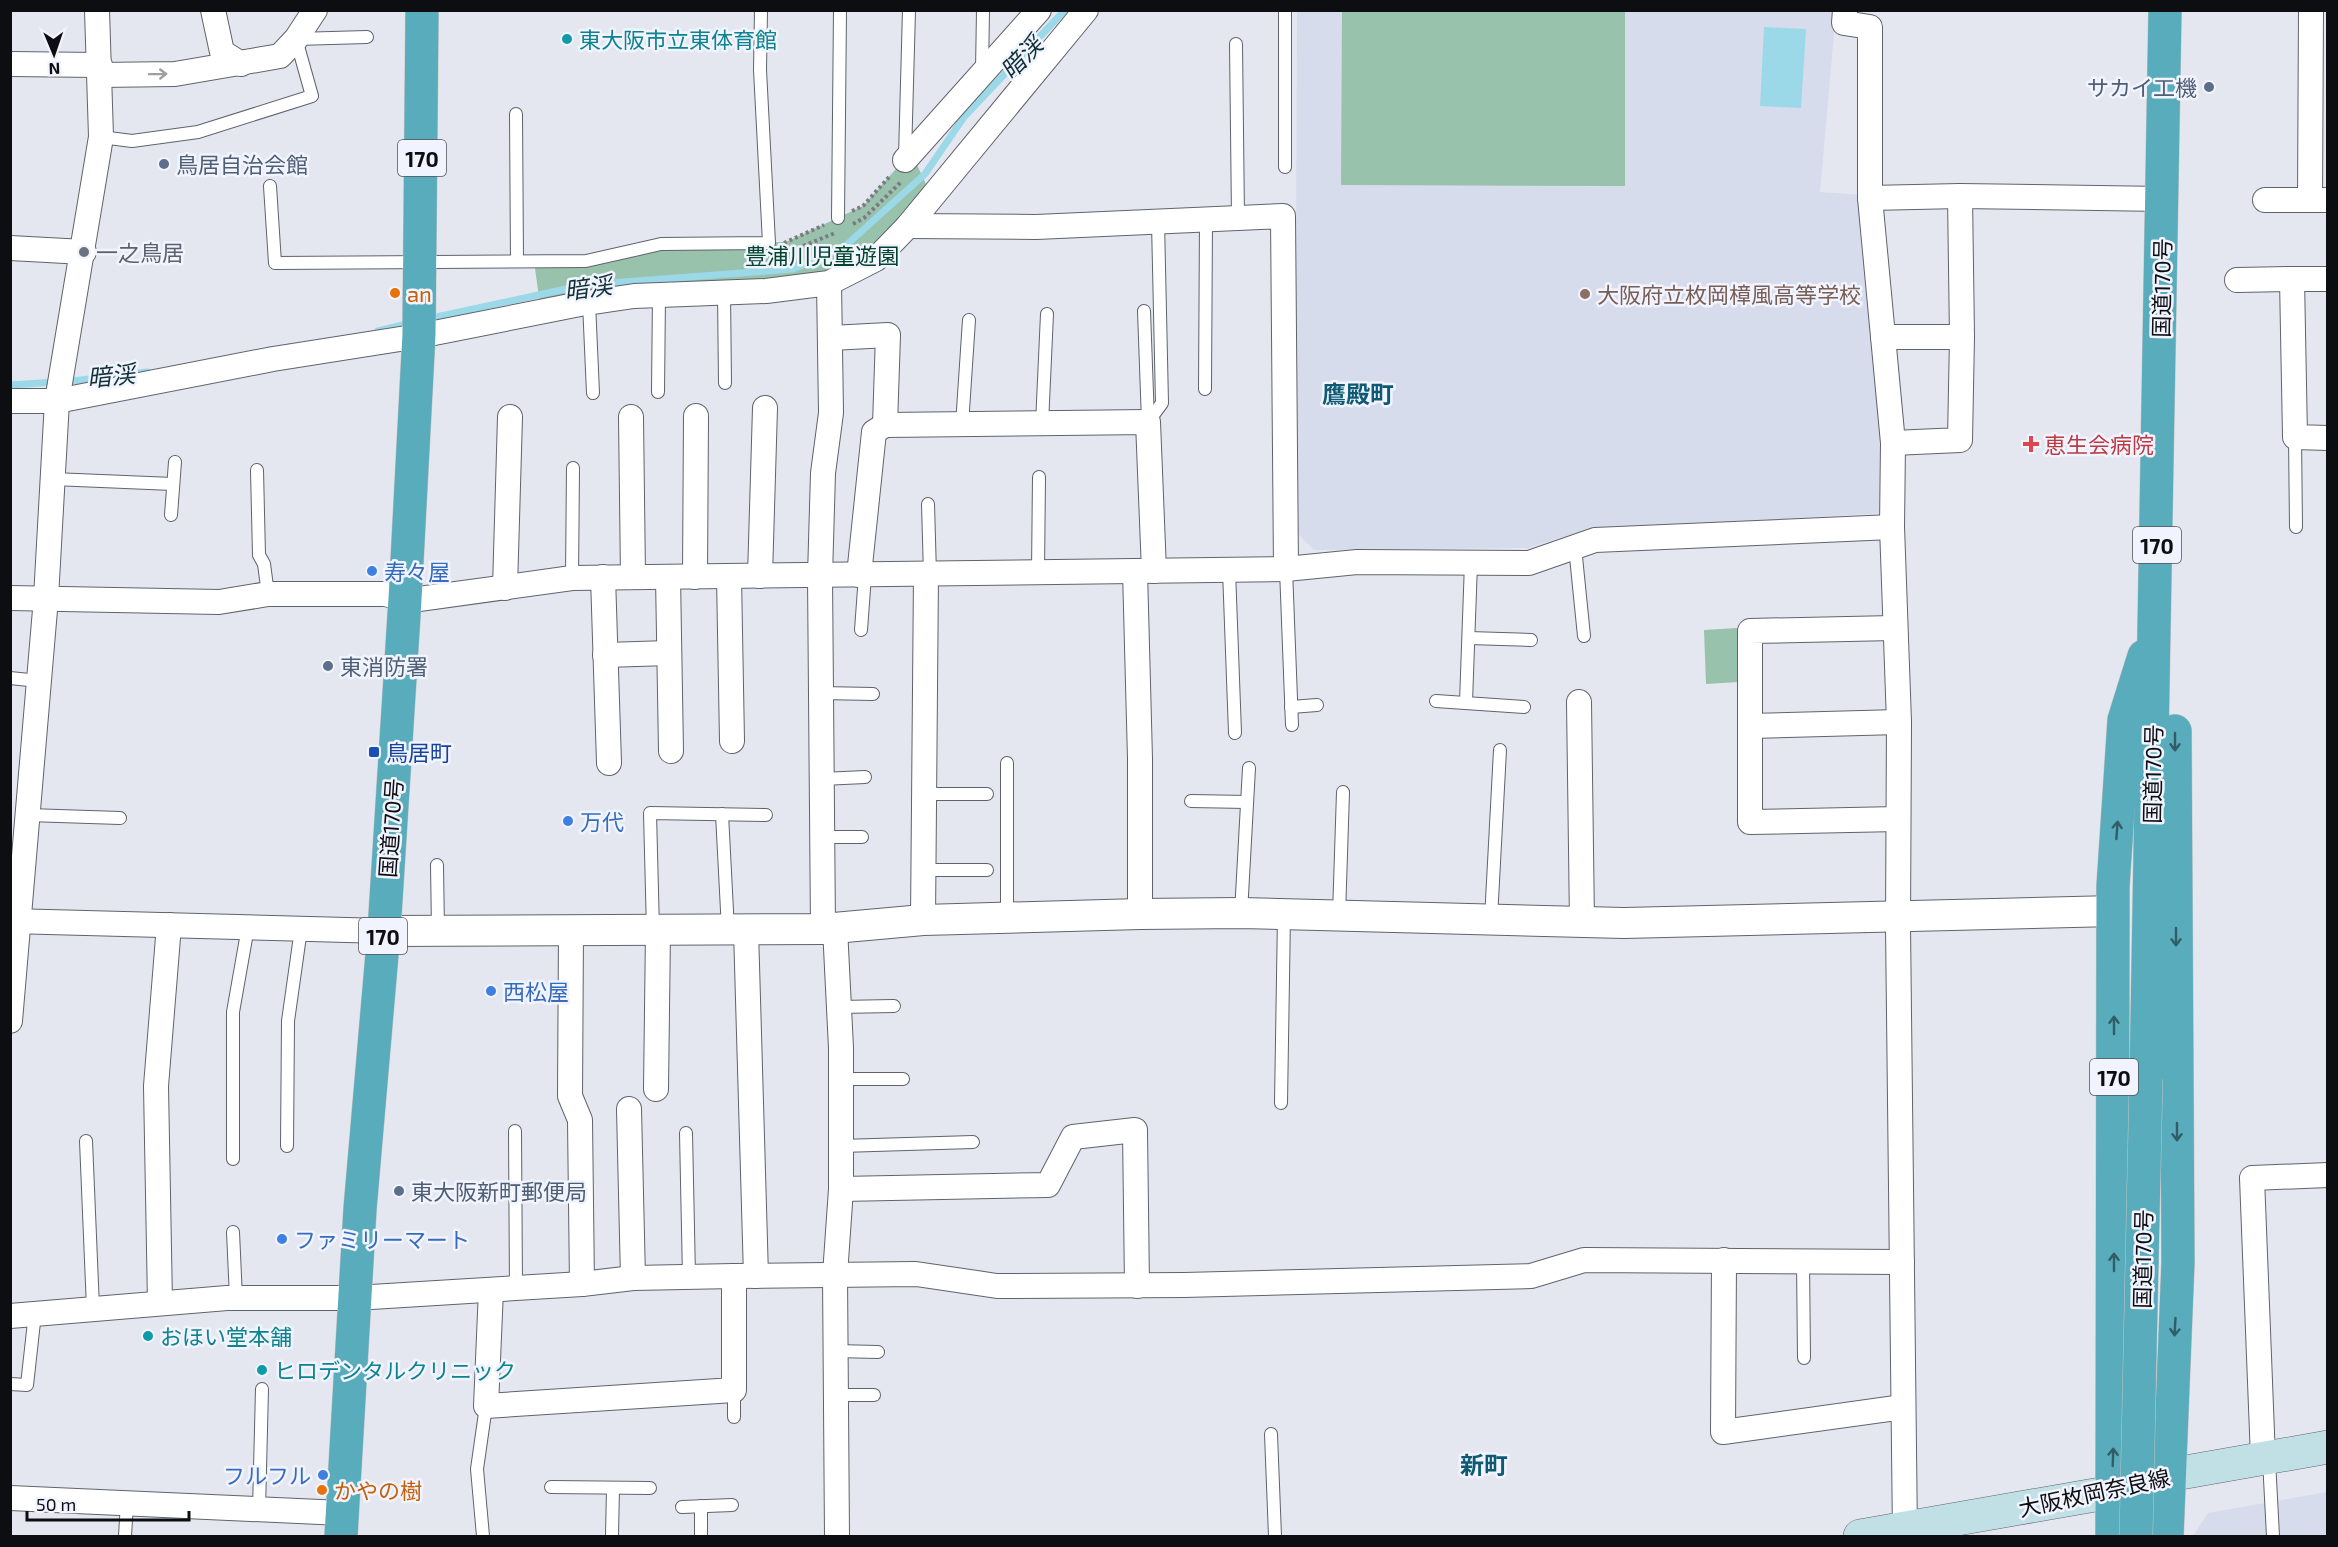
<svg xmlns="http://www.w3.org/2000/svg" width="2338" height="1547" font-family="'Exo 2','Noto Sans JP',sans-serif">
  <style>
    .built { fill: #d6dcec }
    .green { fill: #98c2ac }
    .water { fill: #9bd8e8 }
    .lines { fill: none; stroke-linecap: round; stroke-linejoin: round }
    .stream { stroke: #9bd8e8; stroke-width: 7 }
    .service-casing { stroke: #60636b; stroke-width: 14 }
    .minor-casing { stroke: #60636b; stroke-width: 26 }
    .tertiary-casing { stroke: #60636b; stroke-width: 32 }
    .secondary-casing { stroke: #60636b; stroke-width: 34 }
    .trunk-casing { stroke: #c5c5c6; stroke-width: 34 }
    .path { stroke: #7a7c82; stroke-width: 4; stroke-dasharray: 3 3; stroke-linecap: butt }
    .service { stroke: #fff; stroke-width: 12 }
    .minor { stroke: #fff; stroke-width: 24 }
    .tertiary { stroke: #fff; stroke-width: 30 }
    .secondary { stroke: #c0e0e6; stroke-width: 33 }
    .trunk { stroke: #58acbc; stroke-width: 33 }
    .trunk-bridge-casing { stroke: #c5c5c6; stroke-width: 34; stroke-linecap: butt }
    .trunk-bridge { stroke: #58acbc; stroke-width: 33 }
    .oneway { stroke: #9e9fa0 }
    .oneway2 { stroke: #325d66 }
    .culture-dot { fill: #0f9aa8; stroke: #f1f4fe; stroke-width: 2 }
    .service-dot { fill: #5c6f8a; stroke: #f1f4fe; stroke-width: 2 }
    .worship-dot { fill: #6b7280; stroke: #f1f4fe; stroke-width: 2 }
    .food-dot { fill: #e8710a; stroke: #f1f4fe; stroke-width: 2 }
    .education-dot { fill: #8d6e63; stroke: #f1f4fe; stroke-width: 2 }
    .health-dot { fill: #e0444e; stroke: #f1f4fe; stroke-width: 2 }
    .shop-dot { fill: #3f7fe0; stroke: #f1f4fe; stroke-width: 2 }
    .transit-dot { fill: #1a4fb4; stroke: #f1f4fe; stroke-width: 2 }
    .labels { text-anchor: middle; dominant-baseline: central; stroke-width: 5; stroke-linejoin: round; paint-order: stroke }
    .shield { fill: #f1f4fe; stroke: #515358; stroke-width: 1.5 }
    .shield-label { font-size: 21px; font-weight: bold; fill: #0d0e11 }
    .culture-label { font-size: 22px; fill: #0d838f; stroke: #f1f4fe; text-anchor: start }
    .service-label { font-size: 22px; fill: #4e5e75; stroke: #f1f4fe; text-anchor: start }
    .worship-label { font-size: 22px; fill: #5b616d; stroke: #f1f4fe; text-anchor: start }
    .park-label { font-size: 22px; fill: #00442b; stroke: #f1f4fe }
    .street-label { font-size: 22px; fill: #0d0e11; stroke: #f1f4fe }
    .food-label { font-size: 22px; fill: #c56008; stroke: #f1f4fe; text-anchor: start }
    .education-label { font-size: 22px; fill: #785e54; stroke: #f1f4fe; text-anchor: start }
    .health-label { font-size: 22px; fill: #be3a42; stroke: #f1f4fe; text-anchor: start }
    .shop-label { font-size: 22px; fill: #366cbe; stroke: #f1f4fe; text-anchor: start }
    .transit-label { font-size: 22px; fill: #164399; stroke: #f1f4fe; text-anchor: start }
    .water-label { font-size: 24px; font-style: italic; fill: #102f36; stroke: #f1f4fe }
    .neighbourhood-label { font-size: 24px; font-weight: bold; fill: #0e5a74; stroke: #f1f4fe }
  </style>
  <rect width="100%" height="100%" fill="#e4e7f0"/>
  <!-- built -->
  <g class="built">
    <path d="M1297,11h539l-16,181 43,3 21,198 1,120 -303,18 -54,17 -214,2 -19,-19z"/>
    <path d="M2327,1492v44h-134l15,-23z"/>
  </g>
  <!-- green -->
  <g class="green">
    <path d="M1342,11h283v175l-284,-1z"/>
    <path d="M911,152l21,45 -103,86 -288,29 -7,-51h49l78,-17 125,-2 77,-36z"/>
    <path d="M1737,628l2,54 -33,2 -2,-54z"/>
  </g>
  <!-- water -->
  <path class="water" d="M1764,27l42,2 -5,79 -41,-2z"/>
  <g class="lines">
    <!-- stream -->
    <g class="stream">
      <path d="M427,319l157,-34 209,-16 50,-21 82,-74 39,-57 101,-107"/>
      <path d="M378,331l33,-8"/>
      <path d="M10,385l62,-4 76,-9"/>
    </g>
    <defs>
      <g id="service">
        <path d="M1236,44l2,174"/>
        <path d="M982,71l1,-61"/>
        <path d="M516,114l1,147"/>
        <path d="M101,137l31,4 66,-9 114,-36 -16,-57 71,-2"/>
        <path d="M905,156l4,-146"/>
        <path d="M1285,167v-157"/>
        <path d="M270,186l5,77 311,-2 75,-17 108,-1 -9,-173 1,-60"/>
        <path d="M838,218l2,-208"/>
        <path d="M724,293l1,90"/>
        <path d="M589,303l4,90"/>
        <path d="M1144,311l4,111"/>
        <path d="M1205,389l1,-169"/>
        <path d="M658,392l1,-97"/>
        <path d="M1148,422l14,-19 -4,-181"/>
        <path d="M1042,424l5,-110"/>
        <path d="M962,425l7,-105"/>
        <path d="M2295,437l1,90"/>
        <path d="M257,470l2,85 5,9 4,30"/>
        <path d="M53,479l120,5"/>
        <path d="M928,504l2,70"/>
        <path d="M171,515l4,-53"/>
        <path d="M1575,547l9,89"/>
        <path d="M1286,569l6,156"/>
        <path d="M1229,570l6,163"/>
        <path d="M1038,572l1,-95"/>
        <path d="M572,578l1,-110"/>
        <path d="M861,630l4,-55"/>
        <path d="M1469,638l62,2"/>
        <path d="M10,678l29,3"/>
        <path d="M821,693l52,1"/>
        <path d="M1436,701l88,6"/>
        <path d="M1466,702l5,-139"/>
        <path d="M1291,707l26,-2"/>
        <path d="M1007,763v155"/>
        <path d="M822,779l43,-2"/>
        <path d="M924,794h63"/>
        <path d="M1191,801l56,1"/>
        <path d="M722,814l6,116"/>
        <path d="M28,815l92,3"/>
        <path d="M822,837h40"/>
        <path d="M437,865l1,65"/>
        <path d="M923,870h64"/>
        <path d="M1241,913l8,-145"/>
        <path d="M1339,915l4,-123"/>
        <path d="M1491,919l9,-169"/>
        <path d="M653,931l-3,-118 116,2"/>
        <path d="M839,1007l55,-1"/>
        <path d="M841,1079h62"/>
        <path d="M1281,1103l3,-188"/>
        <path d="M515,1131l1,157"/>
        <path d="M686,1133l3,144"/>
        <path d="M86,1141l7,167"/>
        <path d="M287,1146l1,-125 13,-92"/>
        <path d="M841,1146l132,-4"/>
        <path d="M233,1159v-147l15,-85"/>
        <path d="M233,1232l3,66"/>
        <path d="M1803,1261l1,97"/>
        <path d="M835,1351l43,1"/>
        <path d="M10,1384l17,1 8,-72"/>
        <path d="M734,1390v27"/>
        <path d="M836,1395h38"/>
        <path d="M1271,1434l4,102"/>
        <path d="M2269,1460l4,76"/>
        <path d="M551,1487l99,1"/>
        <path d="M682,1507l50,-2"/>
        <path d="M259,1509l3,-120"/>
        <path d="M125,1536l2,-33"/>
        <path d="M483,1536l-6,-67 9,-63"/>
        <path d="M612,1536l1,-48"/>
        <path d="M701,1536v-30"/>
      </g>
      <g id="minor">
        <path d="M213,10l9,42 19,12"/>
        <path d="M1845,10l-1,13 26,4v171l23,245 -1,84 7,195 -1,204 7,610"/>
        <path d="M10,64l90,1"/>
        <path d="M100,75l75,-1 105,-18 16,-17 19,-29"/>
        <path d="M905,160l134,-150"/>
        <path d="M1870,198l90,-2 203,3"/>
        <path d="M2265,200h63"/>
        <path d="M2310,200l1,-190"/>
        <path d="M908,226l128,1 247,-11 3,353"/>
        <path d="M10,248l74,4"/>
        <path d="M2328,279h-36l3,158 33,1"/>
        <path d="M2237,280l55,-1"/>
        <path d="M1883,337h79"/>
        <path d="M831,338l57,-3 -3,90"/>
        <path d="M10,401h47l216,-42 146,-23 161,-32 54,-8 132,-5 63,-8 47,-24 32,-33 178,-216"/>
        <path d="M631,417l2,160"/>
        <path d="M1893,443l67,-3 2,-103 -2,-141"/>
        <path d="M1135,571l5,188v155"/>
        <path d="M859,575l15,-143 11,-7 263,-3 6,149"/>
        <path d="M760,576l5,-168"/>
        <path d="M603,577l6,186"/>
        <path d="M668,577l3,174"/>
        <path d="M695,577l1,-161"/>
        <path d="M729,577l3,164"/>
        <path d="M505,588l5,-171"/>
        <path d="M10,598l209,4 49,-8h117l20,5h14l153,-21 714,-9 71,-7 172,1 66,-23 297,-13"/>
        <path d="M1894,628l-144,3v191l148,-3"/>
        <path d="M605,655l64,-2"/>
        <path d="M1579,702l3,220"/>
        <path d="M1750,726l149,-4"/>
        <path d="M923,920l3,-346"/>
        <path d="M10,921l374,10"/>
        <path d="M835,928l6,120v141l-6,86 2,261"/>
        <path d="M823,929l-3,-353 3,-103 8,-60 -2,-130"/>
        <path d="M571,930l-1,166 10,24 2,164"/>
        <path d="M746,930l10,346"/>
        <path d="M10,1021l36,-423 11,-197 44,-264 -4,-127"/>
        <path d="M656,1089l2,-158"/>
        <path d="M629,1109l4,169"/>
        <path d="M841,1189l207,-4 25,-48 62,-7 2,156"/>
        <path d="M1724,1260l-1,172 180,-25"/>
        <path d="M491,1290l-5,116 248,-16v-114"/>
        <path d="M160,1303l-4,-217 13,-161"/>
        <path d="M10,1316l217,-18h128l227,-14 51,-6 101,-2 182,-2 81,12 187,-1 347,-9 53,-16 318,2"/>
        <path d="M2263,1458l-11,-280 76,-3"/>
        <path d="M10,1498l332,15"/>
      </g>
      <path id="tertiary" d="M384,931l439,-2 100,-9 217,-6 101,-1 383,10 490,-12"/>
      <path id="secondary" d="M1860,1536l252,-44 57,-17 159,-28"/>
      <g id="trunk">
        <path d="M2146,1079l19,-1069"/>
        <path d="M341,1536l19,-327 24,-278 21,-332 14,-265 3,-324"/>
        <path d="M2112,1536l1,-650 11,-166 20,-64"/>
        <path d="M2167,1536l11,-274 -3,-531"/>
      </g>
    </defs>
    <!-- service casing -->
    <use href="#service" class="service-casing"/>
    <!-- minor casing -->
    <use href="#minor" class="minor-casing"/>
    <!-- tertiary casing -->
    <use href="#tertiary" class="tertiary-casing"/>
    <!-- secondary casing -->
    <use href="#secondary" class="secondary-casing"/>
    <!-- trunk casing -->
    <use href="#trunk" class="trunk-casing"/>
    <!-- path -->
    <g class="path">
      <path d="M852,211l11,-5 27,-30"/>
      <path d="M853,224l11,-6 37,-36"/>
      <path d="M784,243l40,-18"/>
      <path d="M781,255l54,-22"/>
    </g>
    <!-- service -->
    <use href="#service" class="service"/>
    <!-- minor -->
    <use href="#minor" class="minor"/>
    <!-- tertiary -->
    <use href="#tertiary" class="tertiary"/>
    <!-- secondary -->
    <use href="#secondary" class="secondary"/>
    <!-- trunk -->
    <use href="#trunk" class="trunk"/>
    <defs>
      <path id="trunk-bridge" d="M2136,1536l10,-457"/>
    </defs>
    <!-- trunk-bridge casing -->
    <use href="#trunk-bridge" class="trunk-bridge-casing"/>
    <!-- trunk-bridge -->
    <use href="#trunk-bridge" class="trunk-bridge"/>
  </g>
  <!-- one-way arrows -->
  <defs><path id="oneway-shaft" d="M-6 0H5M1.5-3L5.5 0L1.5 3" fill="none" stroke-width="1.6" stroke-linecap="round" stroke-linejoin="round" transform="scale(1.5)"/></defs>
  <use class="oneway" href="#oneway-shaft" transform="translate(158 74) rotate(-1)"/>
  <g class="oneway2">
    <use href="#oneway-shaft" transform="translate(2175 742) rotate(90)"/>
    <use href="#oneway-shaft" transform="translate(2117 830) rotate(-86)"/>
    <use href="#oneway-shaft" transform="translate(2176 937) rotate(90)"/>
    <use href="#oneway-shaft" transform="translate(2114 1025) rotate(-90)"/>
    <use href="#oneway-shaft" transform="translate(2177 1132) rotate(90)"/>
    <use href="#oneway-shaft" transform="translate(2114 1262) rotate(-90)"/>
    <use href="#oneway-shaft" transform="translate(2175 1327) rotate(93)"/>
    <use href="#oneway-shaft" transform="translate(2113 1457) rotate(-88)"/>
  </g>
  <!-- markers -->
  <g class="culture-dot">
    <circle cx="567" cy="39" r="6"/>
    <circle cx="148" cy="1336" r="6"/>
    <circle cx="262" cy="1370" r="6"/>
  </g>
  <g class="service-dot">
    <circle cx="2209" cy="87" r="6"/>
    <circle cx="164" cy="164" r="6"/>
    <circle cx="328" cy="666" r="6"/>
    <circle cx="399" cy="1191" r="6"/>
  </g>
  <circle class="worship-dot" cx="84" cy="252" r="6"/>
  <g class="food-dot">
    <circle cx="395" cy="293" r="6"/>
    <circle cx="322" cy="1490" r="6"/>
  </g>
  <circle class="education-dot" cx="1585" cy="294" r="6"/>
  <path class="health-dot" d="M2028 435h6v6h6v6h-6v6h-6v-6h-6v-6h6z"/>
  <g class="shop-dot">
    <circle cx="372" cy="571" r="6"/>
    <circle cx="568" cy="821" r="6"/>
    <circle cx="491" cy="991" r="6"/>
    <circle cx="282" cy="1239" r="6"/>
    <circle cx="323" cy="1475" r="6"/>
  </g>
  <rect class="transit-dot" x="368" y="746" width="12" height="12" rx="3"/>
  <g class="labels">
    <!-- shield labels -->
    <g class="shield">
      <rect x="398" y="140" width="48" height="36" rx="4.5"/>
      <rect x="2133" y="527" width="48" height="36" rx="4.5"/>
      <rect x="359" y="918" width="48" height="36" rx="4.5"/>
      <rect x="2090" y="1059" width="48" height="36" rx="4.5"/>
    </g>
    <g class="shield-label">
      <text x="422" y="158">170</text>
      <text x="2157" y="545">170</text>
      <text x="383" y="936">170</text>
      <text x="2114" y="1077">170</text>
    </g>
    <!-- culture labels -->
    <g class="culture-label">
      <text x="579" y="39">東大阪市立東体育館</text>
      <text x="160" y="1336">おほい堂本舗</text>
      <text x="274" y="1370">ヒロデンタルクリニック</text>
    </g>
    <!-- service labels -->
    <g class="service-label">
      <text x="2197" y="87" text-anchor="end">サカイ工機</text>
      <text x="176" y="164">鳥居自治会館</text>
      <text x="340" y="666">東消防署</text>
      <text x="411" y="1191">東大阪新町郵便局</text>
    </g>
    <!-- worship labels -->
    <g class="worship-label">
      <text x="96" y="252">一之鳥居</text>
    </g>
    <!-- park labels -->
    <g class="park-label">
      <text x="822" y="255">豊浦川児童遊園</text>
    </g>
    <!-- street labels -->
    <g class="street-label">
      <text transform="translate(2161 288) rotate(-89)">国道170号</text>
      <text transform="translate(2152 774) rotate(-89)">国道170号</text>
      <text transform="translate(390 828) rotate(-86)">国道170号</text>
      <text transform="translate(2142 1259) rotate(-89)">国道170号</text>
      <text transform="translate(2094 1492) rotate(-12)">大阪枚岡奈良線</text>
    </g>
    <!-- food labels -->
    <g class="food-label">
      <text x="407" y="293">an</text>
      <text x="334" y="1490">かやの樹</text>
    </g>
    <!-- education labels -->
    <g class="education-label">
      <text x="1597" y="294">大阪府立枚岡樟風高等学校</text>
    </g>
    <!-- health labels -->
    <g class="health-label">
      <text x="2044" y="444">恵生会病院</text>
    </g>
    <!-- shop labels -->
    <g class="shop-label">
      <text x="384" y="571">寿々屋</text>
      <text x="580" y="821">万代</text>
      <text x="503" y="991">西松屋</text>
      <text x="294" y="1239">ファミリーマート</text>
      <text x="311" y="1475" text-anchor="end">フルフル</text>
    </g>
    <!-- transit labels -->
    <g class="transit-label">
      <text x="386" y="752">鳥居町</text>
    </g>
    <!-- water labels -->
    <g class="water-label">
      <text transform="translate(1021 57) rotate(-46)">暗渓</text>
      <text transform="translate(588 287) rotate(-8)">暗渓</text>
      <text transform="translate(111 375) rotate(-6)">暗渓</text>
    </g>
    <!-- neighbourhood labels -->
    <g class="neighbourhood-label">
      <text x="1358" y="393">鷹殿町</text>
      <text x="1484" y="1464">新町</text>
    </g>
  </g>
  <!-- border -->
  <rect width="2338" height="1547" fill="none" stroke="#0d0e11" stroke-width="24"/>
  <!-- north arrow -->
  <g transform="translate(54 54) rotate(178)" stroke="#f1f4fe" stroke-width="4.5" paint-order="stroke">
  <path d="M0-4.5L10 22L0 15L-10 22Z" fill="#0d0e11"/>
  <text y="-9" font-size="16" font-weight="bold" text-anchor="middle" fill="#0d0e11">N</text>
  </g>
  <!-- scale -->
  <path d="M27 1511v9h162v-9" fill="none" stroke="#0d0e11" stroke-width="3"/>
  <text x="36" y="1511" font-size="18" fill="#0d0e11" stroke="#f1f4fe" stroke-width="4.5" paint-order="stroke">50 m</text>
</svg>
